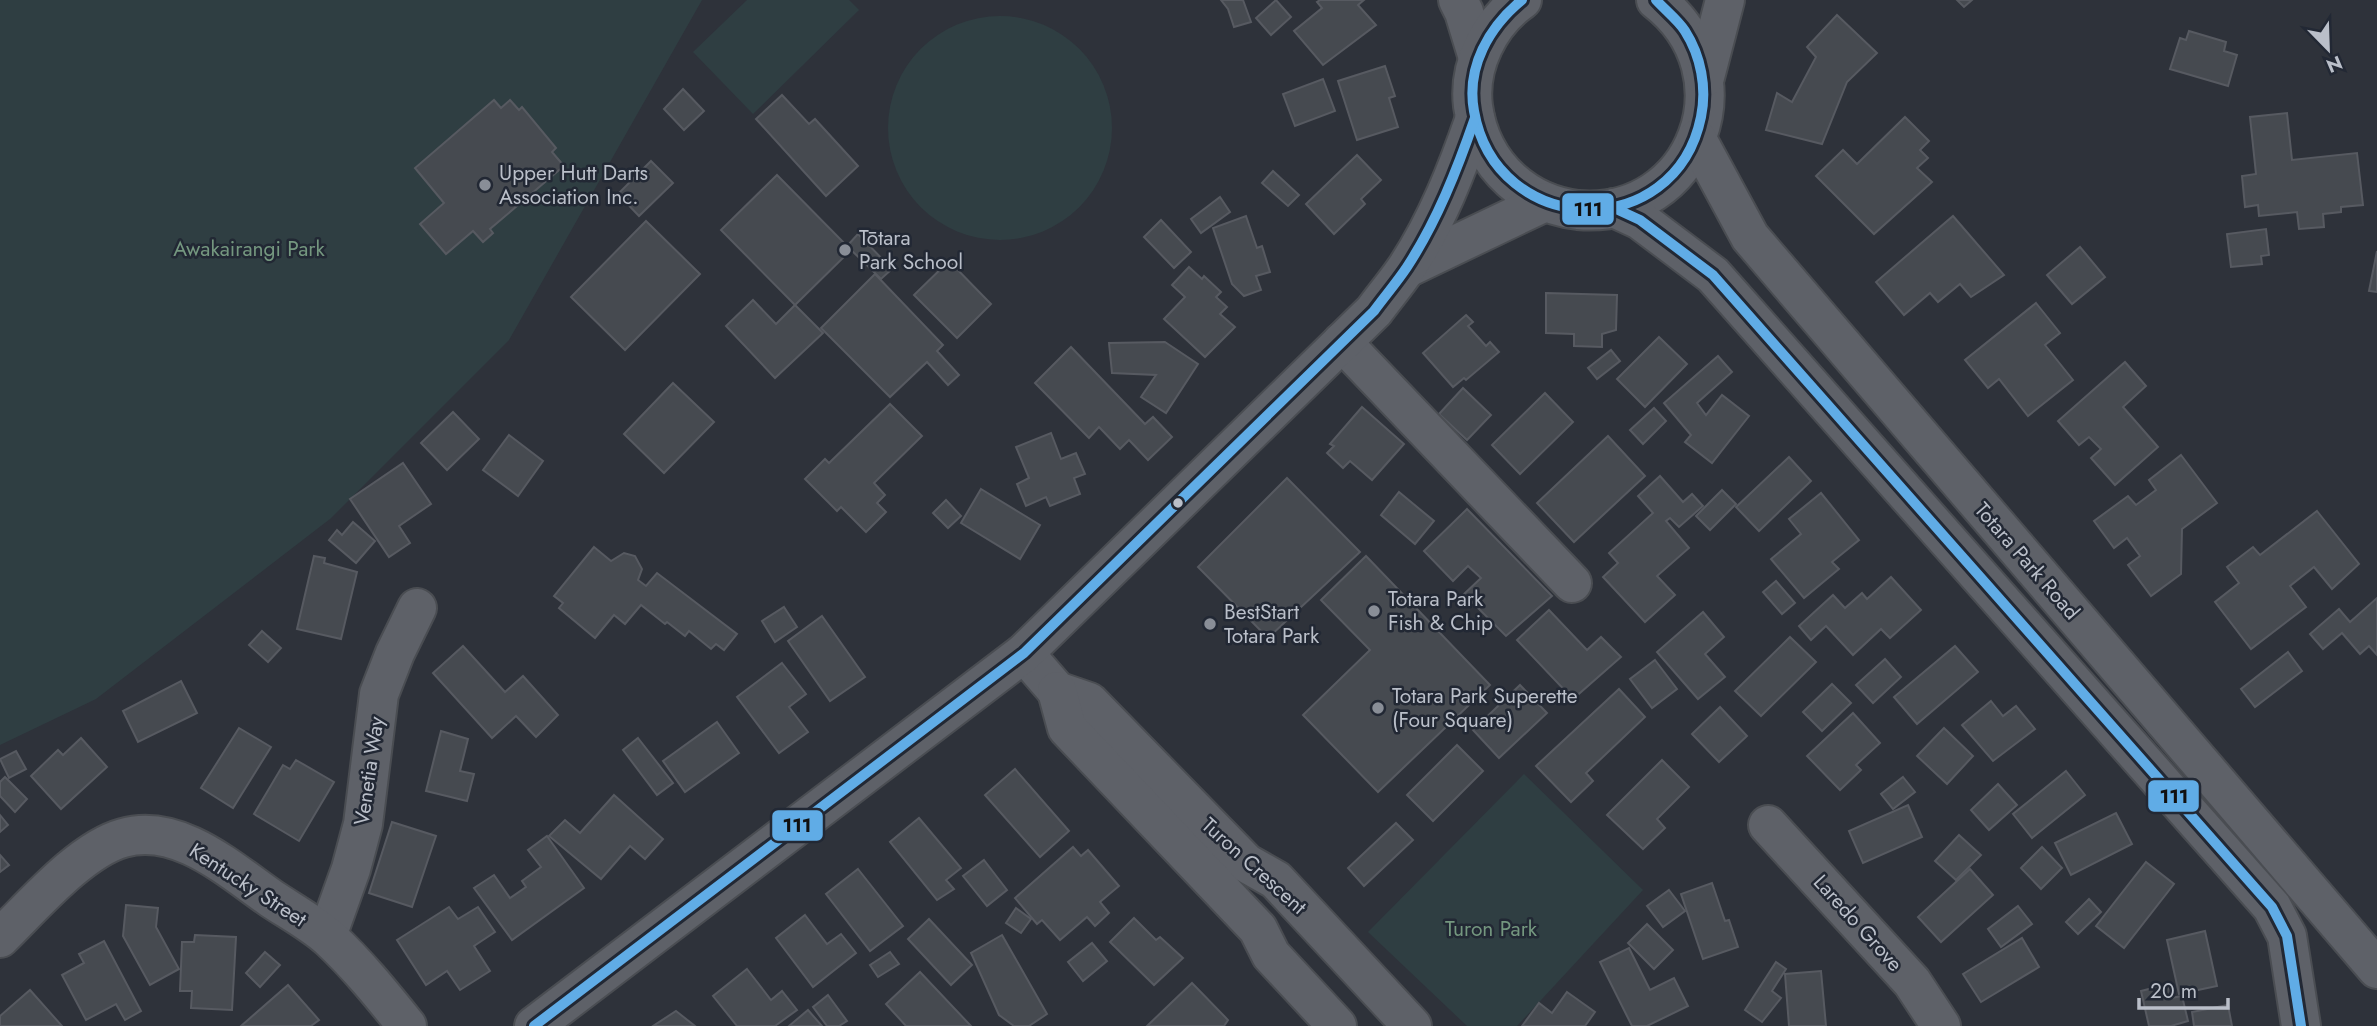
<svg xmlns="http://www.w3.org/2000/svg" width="2377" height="1026" font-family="Jost,sans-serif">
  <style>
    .green { fill: #2f3e42 }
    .building { fill: #464a50; stroke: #575a61; stroke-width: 2 }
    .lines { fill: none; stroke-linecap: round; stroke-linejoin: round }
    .minor-casing { stroke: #4a4d52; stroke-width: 42 }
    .minor { stroke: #5e6168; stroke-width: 38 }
    .bus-1-casing { stroke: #222834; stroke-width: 16 }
    .bus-1 { stroke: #60ace6; stroke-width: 10 }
    .poi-dot { fill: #898e97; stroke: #222834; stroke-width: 2.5 }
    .bus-dot { fill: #babfc9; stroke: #222834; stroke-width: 2.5 }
    .labels { text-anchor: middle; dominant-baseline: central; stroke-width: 5; stroke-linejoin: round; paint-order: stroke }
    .poi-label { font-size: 21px; fill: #babfc9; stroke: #222834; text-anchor: start }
    .park-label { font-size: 21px; fill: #74977f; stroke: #222834 }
    .street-label { font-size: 21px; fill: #babfc9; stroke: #222834 }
    .line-badge { stroke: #222834; stroke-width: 2.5 }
    .pale-badge-label { font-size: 19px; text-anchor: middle; font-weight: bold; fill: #111 }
  </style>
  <rect width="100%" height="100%" fill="#2e323a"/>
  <!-- green -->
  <g class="green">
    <path d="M0,0h702l-193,340 -179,179 -234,180 -96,46z"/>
    <path d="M747,0h102l10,10 -106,104 -60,-62z"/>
    <circle cx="1000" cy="128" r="112"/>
    <path d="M1524,774l119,116 -126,136h-50l-99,-94z"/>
  </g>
  <!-- building -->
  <g class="building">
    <path d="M1221,0h22l8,22 -17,5 -6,-18z"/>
    <path d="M1276,0l15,17 -20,18 -15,-17z"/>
    <path d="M1320,0h44l-6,5 18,20 -53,40 -29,-34 28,-23 -5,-6z"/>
    <path d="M1957,0h15l-8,7z"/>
    <path d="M1837,15l40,38 -30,29 -25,62 -56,-14 11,-37 15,9 24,-45 -9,-10z"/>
    <path d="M2189,31l37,11 -2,9 13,4 -9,31 -58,-17 10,-31 6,2z"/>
    <path d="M1385,66l10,30 -6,2 9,29 -41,13 -19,-59z"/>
    <path d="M1323,79l12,32 -40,15 -12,-32z"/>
    <path d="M683,89l21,22 -20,19 -20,-21z"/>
    <path d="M782,95l27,29 6,-5 43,47 -32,30 -70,-77z"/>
    <path d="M494,100l7,8 9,-8 9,10 3,-3 34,41 -4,4 12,14 -74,63 3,4 -10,9 -10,-11 -27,23 -26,-30 24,-21 -29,-35z"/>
    <path d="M2287,113l5,47 65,-7 6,52 -22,2v5l-18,2 1,13 -25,2 -2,-17 -38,4 -1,-11 -13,2 -3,-31 14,-2 -6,-57z"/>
    <path d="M1905,117l24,24 -9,9 8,8 -11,10 15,14 -58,52 -58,-58 27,-26 14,14z"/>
    <path d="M1357,155l24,25 -20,19 4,5 -31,30 -28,-30z"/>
    <path d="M651,161l22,22 -34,33 -21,-22z"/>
    <path d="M1273,171l26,24 -11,11 -26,-23z"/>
    <path d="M777,175l74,75 -56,55 -74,-75z"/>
    <path d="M1220,197l10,15 -29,21 -10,-14z"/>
    <path d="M1246,216l11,32 5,-2 8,26 -14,4 5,14 -17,6 -12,-12 -19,-56z"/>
    <path d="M1953,216l51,59 -33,22 -11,-13 -22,18 -8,-9 -26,22 -28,-33z"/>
    <path d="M1161,220l30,32 -17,16 -30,-31z"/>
    <path d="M646,221l54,53 -75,76 -54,-53z"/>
    <path d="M2266,229l3,26 -8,1 1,8 -31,3 -4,-33z"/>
    <path d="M858,234l34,35 -11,10 -34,-33z"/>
    <path d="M2080,247l25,30 -33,27 -25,-29z"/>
    <path d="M2377,251v41l-8,-1z"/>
    <path d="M949,261l42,43 -34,34 -43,-43z"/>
    <path d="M1189,267l13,12 2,-3 17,16 -5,5 11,10 -7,7 15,13 -30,30 -41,-38 21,-22 -13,-12z"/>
    <path d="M875,274l68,71 -6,6 22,24 -11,10 -21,-23 -37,35 -69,-69z"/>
    <path d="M1546,293l71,2 -1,35 -14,4v13l-28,-1v-12l-28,-1z"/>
    <path d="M753,300l23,24 19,-19 28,28 -48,45 -49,-52z"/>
    <path d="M2036,303l24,30 -15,12 28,35 -45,36 -29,-37 -11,9 -23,-28z"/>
    <path d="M1466,315l7,7 -5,4 18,20 4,-4 9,10 -33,28 -2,-2 -11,9 -30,-34z"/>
    <path d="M1659,337l28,27 -42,43 -28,-28z"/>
    <path d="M1165,342l33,22 -32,49 -25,-16 15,-22 -44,-2 -3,-30z"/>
    <path d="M1071,347l74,77 8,-7 19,20 -24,23 -19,-20 -9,9 -21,-22 -10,11 -54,-55z"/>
    <path d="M1611,350l9,11 -23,18 -9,-11z"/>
    <path d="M1718,356l14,16 -35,31 9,12 16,-20 27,21 -37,47 -27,-21 6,-7 -27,-32z"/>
    <path d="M2125,362l21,24 -23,21 35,40 -43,38 -24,-27 10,-9 -12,-12 -10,8 -21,-24z"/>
    <path d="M673,383l41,39 -50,51 -40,-39z"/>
    <path d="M1463,388l28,27 -24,25 -28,-26z"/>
    <path d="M1545,393l28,29 -53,52 -28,-29z"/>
    <path d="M890,404l32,32 -48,47 11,12 -8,8 9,9 -20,20 -25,-25 -4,4 -32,-32 20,-20 4,4z"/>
    <path d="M1362,407l42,37 -32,36 -22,-19 -7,7 -16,-15 7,-7 -4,-2z"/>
    <path d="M1654,408l12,13 -23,23 -13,-14z"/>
    <path d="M453,412l26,27 -32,31 -26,-27z"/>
    <path d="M1051,433l10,26 15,-6 9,21 -11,4 6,16 -30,12 -4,-9 -20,9 -9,-22 12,-6 -13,-31z"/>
    <path d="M509,435l34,26 -25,35 -35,-26z"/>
    <path d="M1608,436l37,40 -71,66 -37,-39z"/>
    <path d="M2181,455l36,48 -35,26 -1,45 -30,22 -23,-31 12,-9 -13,-18 -13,10 -20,-27 34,-25 8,9 20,-15 -7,-10z"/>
    <path d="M1789,457l22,24 -52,50 -23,-24z"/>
    <path d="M403,463l28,41 -32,22 11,17 -21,14 -39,-58z"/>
    <path d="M1660,476l23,26 9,-8 11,12 -24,21 -9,-9 -4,3 23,27 -32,28 18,19 -30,27 -42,-45 15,-14 -9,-10 44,-40 -15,-17z"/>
    <path d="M1287,478l73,74 -92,86 -70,-71z"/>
    <path d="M981,489l59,36 -20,34 -59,-36z"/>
    <path d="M1722,490l14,14 -26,26 -14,-14z"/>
    <path d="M1399,492l35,29 -19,23 -34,-29z"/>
    <path d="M1821,493l38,47 -27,22 7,7 -35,29 -33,-39 30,-25 -12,-15z"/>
    <path d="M946,500l15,16 -13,12 -15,-15z"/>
    <path d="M1467,509l85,87 -46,40 -42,-42 17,-16 -13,-12 -15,15 -29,-30z"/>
    <path d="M2317,511l42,53 -27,25 -18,-22 -24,19 16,21 -55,42 -36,-47 24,-19 -12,-16 26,-20 7,8z"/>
    <path d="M353,522l22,19 -19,22 -27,-23 8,-10 5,5z"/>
    <path d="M594,547l17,14 13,-8 11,3 7,13 -4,11 8,6 11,-13 80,61 -13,16 -8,-6 -5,5 -22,-18 -4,5 -18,-14 -2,2 -24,-19 -16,19 -11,-9 -19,23 -36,-30 4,-5 -9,-7z"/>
    <path d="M314,556l11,2 -1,5 33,9 -16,67 -44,-10z"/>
    <path d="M1366,556l124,129 -112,107 -75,-77 67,-65 -49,-50z"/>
    <path d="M1891,577l30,33 -31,28 -9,-9 -28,26 -27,-29 -15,14 -12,-14 34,-31 12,13 17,-15 5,6z"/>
    <path d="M1776,581l19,22 -13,11 -19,-22z"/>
    <path d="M2377,598v57l-8,-9 -9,8 -18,-21 -19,16 -13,-15 29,-25 11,13z"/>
    <path d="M784,607l13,20 -22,15 -13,-21z"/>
    <path d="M1549,610l38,40 14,-13 20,20 -48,42 -56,-59z"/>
    <path d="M1703,612l21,25 -19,17 20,23 -27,22 -41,-47z"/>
    <path d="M822,616l43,61 -35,24 -42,-60z"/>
    <path d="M262,631l19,17 -13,14 -19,-17z"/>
    <path d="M1790,637l26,25 -55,54 -26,-25z"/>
    <path d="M463,646l42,46 18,-16 35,39 -22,22 -20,-21 -24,22 -59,-65z"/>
    <path d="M1955,646l23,26 -61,52 -23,-27z"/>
    <path d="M2288,652l14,19 -47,36 -14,-18z"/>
    <path d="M1885,659l16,18 -28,26 -17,-18z"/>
    <path d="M1655,660l22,29 -25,19 -22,-29z"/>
    <path d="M782,663l24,31 -17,13 19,25 -29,21 -42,-56z"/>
    <path d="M181,681l16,32 -59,29 -15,-31z"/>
    <path d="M1832,684l19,19 -29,28 -19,-19z"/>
    <path d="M1520,685l27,28 -48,45 -26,-28z"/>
    <path d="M1619,689l26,28 -59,56 7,8 -22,21 -35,-36z"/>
    <path d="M1991,701l12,15 13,-10 19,23 -42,32 -31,-36z"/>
    <path d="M1720,707l27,29 -28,26 -27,-28z"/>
    <path d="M1853,713l27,30 -24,22 5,5 -21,20 -33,-34z"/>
    <path d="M717,722l22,31 -54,39 -22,-31z"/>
    <path d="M239,728l32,19 -38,61 -32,-20z"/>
    <path d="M1944,728l29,28 -26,28 -30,-28z"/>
    <path d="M441,731l27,8 -8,32 14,3 -7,27 -41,-10z"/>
    <path d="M81,738l26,29 -46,42 -30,-33 27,-26 5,5z"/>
    <path d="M638,738l35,45 -16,12 -34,-45z"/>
    <path d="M1457,745l26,26 -50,50 -26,-26z"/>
    <path d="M16,751l10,18 -17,9 -9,-19z"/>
    <path d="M296,760l38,22 -35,59 -45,-27 29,-49 7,4z"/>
    <path d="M1662,760l27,27 -32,32 8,9 -22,21 -36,-34z"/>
    <path d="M1015,769l54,62 -29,26 -55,-62z"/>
    <path d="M2066,771l19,24 -53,43 -19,-24z"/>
    <path d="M5,777l22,22 -12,13 -15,-16v-14z"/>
    <path d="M1903,777l12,15 -22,17 -12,-15z"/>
    <path d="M1998,784l19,21 -28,25 -18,-20z"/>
    <path d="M614,795l49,44 -18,20 -15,-13 -29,33 -52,-43 16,-16 15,13z"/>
    <path d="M1908,805l14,32 -59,26 -14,-32z"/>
    <path d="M2116,813l16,31 -61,31 -16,-32z"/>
    <path d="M0,815l8,10 -8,7z"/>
    <path d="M919,818l42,50 -15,12 8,9 -17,11 -47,-58z"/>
    <path d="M392,822l44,14 -24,71 -43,-14z"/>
    <path d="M1396,823l17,17 -49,46 -16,-18z"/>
    <path d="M1959,835l22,20 -25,25 -21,-19z"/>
    <path d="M547,836l37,52 -72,52 -38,-52 20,-13 16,23 16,-11 -4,-6 19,-14 -13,-17z"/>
    <path d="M1073,847l8,9 7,-6 31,36 -19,16 9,11 -14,13 -8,-9 -27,23 -18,-20 -5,4 -22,-26z"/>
    <path d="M2042,847l20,21 -21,21 -20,-21z"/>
    <path d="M0,855l9,10 -9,7z"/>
    <path d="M984,860l23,30 -20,16 -24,-30z"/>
    <path d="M2146,862l28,22 -50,64 -28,-22z"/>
    <path d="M858,869l45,57 -33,25 -44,-57z"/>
    <path d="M1970,869l23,26 -52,47 -23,-25z"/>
    <path d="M1712,883l13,38 4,-1 9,27 -35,12 -22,-65z"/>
    <path d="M1669,890l16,21 -22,16 -16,-21z"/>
    <path d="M2089,899l12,13 -23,22 -12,-12z"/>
    <path d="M126,905l32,3 -2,19 23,42 -29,16 -27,-49z"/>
    <path d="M2018,906l14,18 -31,23 -13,-18z"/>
    <path d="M449,907l9,12 20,-12 17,25 -21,14 16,25 -30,19 -13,-19 -21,14 -29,-45z"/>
    <path d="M1016,908l15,11 -10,14 -15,-10z"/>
    <path d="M805,915l22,29 14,-10 15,19 -43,34 -37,-49z"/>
    <path d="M1134,918l22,22 4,-3 23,21 -29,27 -44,-43z"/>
    <path d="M929,919l43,46 -21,20 -43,-46z"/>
    <path d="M1647,924l26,26 -19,19 -26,-26z"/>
    <path d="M2205,931l12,55 -38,8 -12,-54z"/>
    <path d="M195,935l41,2 -4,73 -41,-2 1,-17h-12l2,-49h12z"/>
    <path d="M1002,935l45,79 -18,12h-15l-15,-11 -28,-62z"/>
    <path d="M2022,938l17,29 -58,35 -18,-28z"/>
    <path d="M104,941l37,70 -16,9 -9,-16 -30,16 -24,-45 22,-12 -5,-9z"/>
    <path d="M1092,943l15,18 -24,20 -15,-19z"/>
    <path d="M1629,948l21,42 24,-12 14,28 -41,20h-15l-32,-64z"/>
    <path d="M265,952l15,13 -20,22 -14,-14z"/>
    <path d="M890,952l9,12 -21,13 -8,-12z"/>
    <path d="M1776,962l10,7 -14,22 9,7 -19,24 -17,-12z"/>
    <path d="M747,969l24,31 11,-9 15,19 -22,16h-38l-24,-30z"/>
    <path d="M1821,971l5,55h-37l-4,-52z"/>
    <path d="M920,972l51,54h-65l-20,-22z"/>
    <path d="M1192,983l36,37 -4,6h-77z"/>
    <path d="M2168,984l3,14 11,-2 6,25 -17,5h-22l-8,-35z"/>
    <path d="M288,985l31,35 -8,6h-70z"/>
    <path d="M30,990l32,36h-62v-10z"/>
    <path d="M1567,992l28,20 -10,14h-63l17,-23 13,10z"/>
    <path d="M828,995l19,26 -8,5h-12l-14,-19z"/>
    <path d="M2228,1005l4,21h-38l-2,-14z"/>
    <path d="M808,1010l14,16h-33z"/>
    <path d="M676,1011l19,15h-42z"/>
  </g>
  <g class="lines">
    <defs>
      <g id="minor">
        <path d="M1458,0l6,12 14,46"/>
        <path d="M1522,0c-33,23 -54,66 -49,106 4,29 17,55 38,74 19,17 42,27 67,30 119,10 173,-137 78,-210"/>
        <path d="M1705,77l20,-77"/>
        <path d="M1697,139l53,98 627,732"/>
        <path d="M1614,208l26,12 73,55 559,632 15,29 14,90"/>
        <path d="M1407,268l138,-66"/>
        <path d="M1342,342l230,241"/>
        <path d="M1024,653l33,38 32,11 157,161 30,17 136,146"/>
        <path d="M1057,691l10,37 191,201 13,26 66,71"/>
        <path d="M1768,825l144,157 29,44"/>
        <path d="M327,936l24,-67 12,-45 16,-130 16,-41 22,-45"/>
        <path d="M0,938c32,-31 80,-88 123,-100 55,-16 107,32 149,61 18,12 40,24 57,39 29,27 53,57 78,88"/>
        <path d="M534,1026l490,-373 350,-342c11,-15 23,-29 33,-44 30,-46 50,-97 68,-149"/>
      </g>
    </defs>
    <!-- minor casing -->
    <use href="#minor" class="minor-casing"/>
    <!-- minor -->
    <use href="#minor" class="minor"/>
    <defs>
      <g id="bus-1">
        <path d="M1522,0c-33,27 -56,67 -48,111 22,127 201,133 227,6 6,-29 0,-61 -16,-86 -7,-11 -20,-21 -29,-31"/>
        <path d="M1614,208l26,12 73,55 559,632 15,29 14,90"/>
        <path d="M534,1026l490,-373 350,-342c11,-15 23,-29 33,-44 30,-46 50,-97 68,-149"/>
      </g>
    </defs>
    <!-- bus-1 casing -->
    <use href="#bus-1" class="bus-1-casing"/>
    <!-- bus-1 -->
    <use href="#bus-1" class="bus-1"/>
  </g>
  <!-- markers -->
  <g class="poi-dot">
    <circle cx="485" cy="185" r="7"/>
    <circle cx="845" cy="250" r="7"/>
    <circle cx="1374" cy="611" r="7"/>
    <circle cx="1210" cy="624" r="7"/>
    <circle cx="1378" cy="708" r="7"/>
  </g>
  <circle class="bus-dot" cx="1178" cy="503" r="6"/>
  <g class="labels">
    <!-- poi labels -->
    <g class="poi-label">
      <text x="499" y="173">Upper Hutt Darts<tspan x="499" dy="24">Association Inc.</tspan></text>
      <text x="859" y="238">Tōtara<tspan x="859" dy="24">Park School</tspan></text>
      <text x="1388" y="599">Totara Park<tspan x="1388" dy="24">Fish &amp; Chip</tspan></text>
      <text x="1224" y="612">BestStart<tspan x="1224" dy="24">Totara Park</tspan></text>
      <text x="1392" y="696">Totara Park Superette<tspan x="1392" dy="24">(Four Square)</tspan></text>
    </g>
    <!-- park labels -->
    <g class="park-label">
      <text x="249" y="249">Awakairangi Park</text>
      <text x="1491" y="929">Turon Park</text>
    </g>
    <!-- street labels -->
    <g class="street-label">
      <text transform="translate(2027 561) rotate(49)">Totara Park Road</text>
      <text transform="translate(369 771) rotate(-82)">Venetia Way</text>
      <text transform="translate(1254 866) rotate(42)">Turon Crescent</text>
      <text transform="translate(248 885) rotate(33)">Kentucky Street</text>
      <text transform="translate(1858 923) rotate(48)">Laredo Grove</text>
    </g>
  </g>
  <g class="line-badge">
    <rect x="1561" y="192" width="54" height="34" rx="7" fill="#60ace6"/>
    <rect x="2147" y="779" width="53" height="34" rx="7" fill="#60ace6"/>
    <rect x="771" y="809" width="53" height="33" rx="7" fill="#60ace6"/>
  </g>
  <g class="pale-badge-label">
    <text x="1588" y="216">111</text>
    <text x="2174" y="803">111</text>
    <text x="797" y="832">111</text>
  </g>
  <!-- north arrow -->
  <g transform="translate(2328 49) rotate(157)" stroke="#222834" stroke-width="5" paint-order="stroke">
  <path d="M0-5L12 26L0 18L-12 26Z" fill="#babfc9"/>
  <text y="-10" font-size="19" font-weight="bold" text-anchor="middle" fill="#babfc9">N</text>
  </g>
  <!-- scale -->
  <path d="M2139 998v10h89v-10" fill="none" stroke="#babfc9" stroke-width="3.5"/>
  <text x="2150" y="998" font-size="21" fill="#babfc9" stroke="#222834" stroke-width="5" paint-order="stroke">20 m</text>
</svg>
